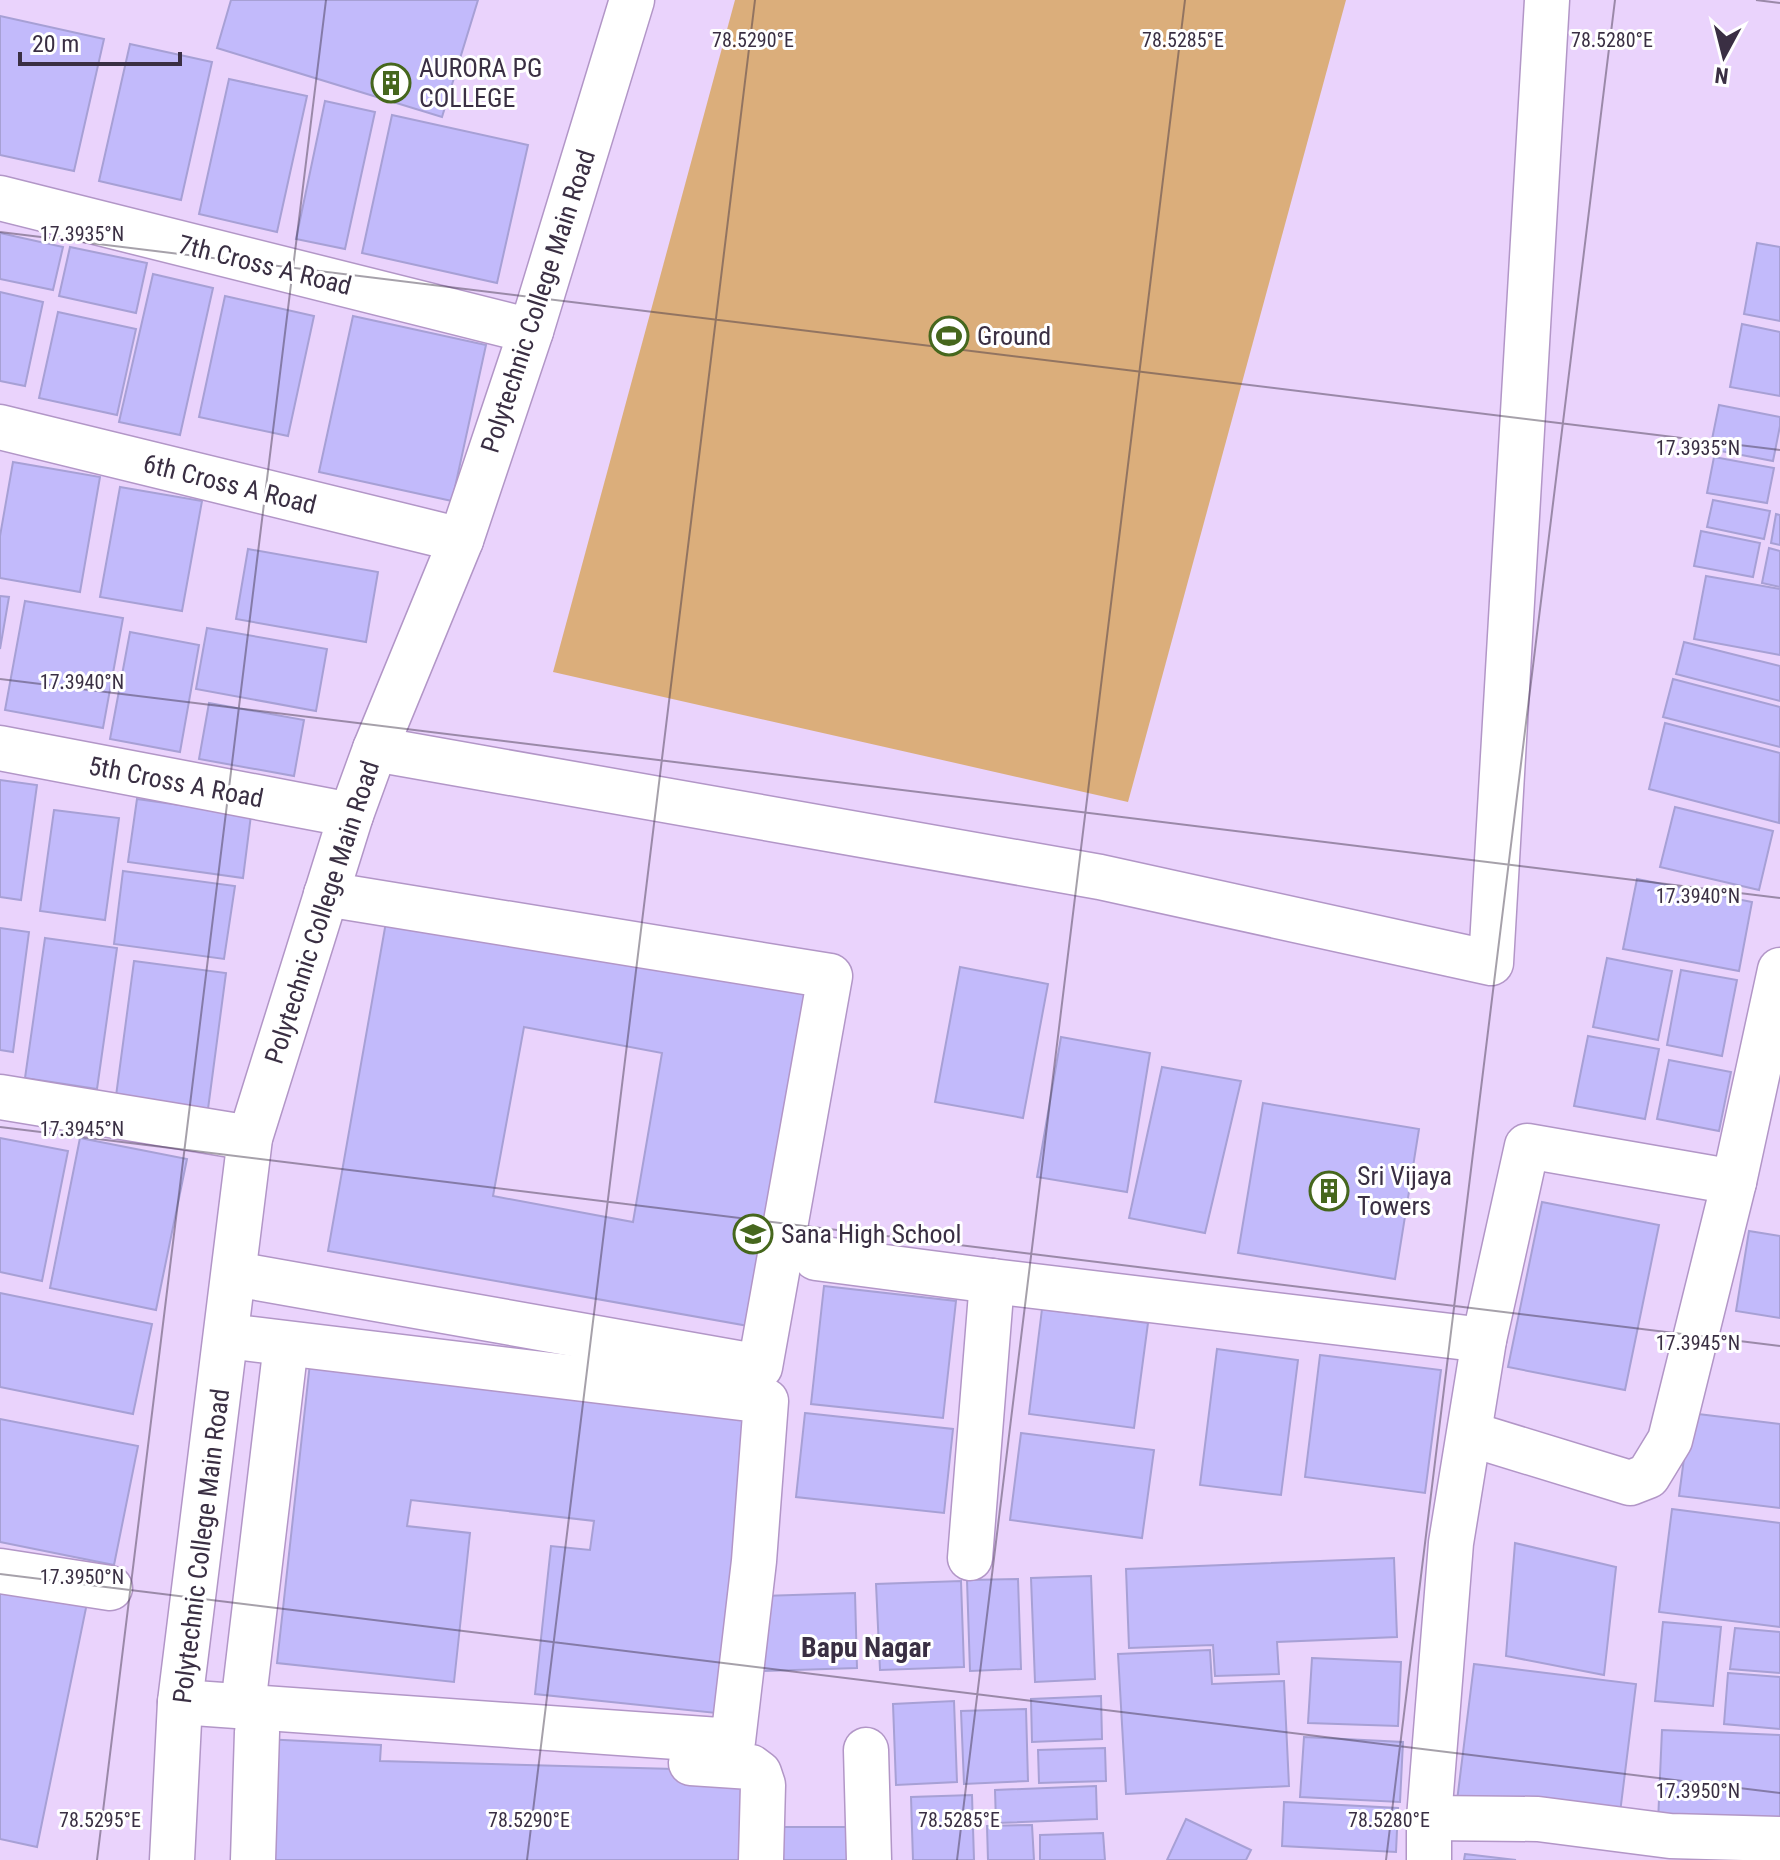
<svg xmlns="http://www.w3.org/2000/svg" width="1780" height="1860" font-family="'Roboto Condensed',sans-serif">
  <style>
    .green { fill: #dbae7b }
    .building { fill: #c2bafb; stroke: #a7a0d5; stroke-width: 2; fill-rule: evenodd }
    .lines { fill: none; stroke-linecap: round; stroke-linejoin: round }
    .minor-casing { stroke: #b296c7; stroke-width: 47 }
    .minor { stroke: #fff; stroke-width: 44 }
    .ticks { fill: none; stroke: #3a2f43; stroke-width: 2; stroke-opacity: 0.45 }
    .labels { text-anchor: middle; dominant-baseline: central; stroke-width: 6; stroke-linejoin: round; paint-order: stroke }
    .poi-label { font-size: 26px; fill: #3a2f43; stroke: #fff; text-anchor: start }
    .street-label { font-size: 26px; fill: #3a2f43; stroke: #fff }
    .neighbourhood-label { font-size: 28px; font-weight: bold; fill: #3a2f43; stroke: #fff }
    .ticks-label { font-size: 20px; text-anchor: middle; fill: #3a2f43; stroke: #fff; stroke-width: 6; stroke-linejoin: round; paint-order: stroke }
  </style>
  <rect width="100%" height="100%" fill="#ead3fc"/>
  <!-- green -->
  <path class="green" d="M735,0h611l-218,802 -575,-130z"/>
  <!-- building -->
  <g class="building">
    <path d="M231,0h247l-36,117 -225,-69z"/>
    <path d="M0,16l104,23 -30,132 -74,-16z"/>
    <path d="M130,44l82,18 -31,138 -82,-19z"/>
    <path d="M229,79l78,17 -30,136 -78,-18z"/>
    <path d="M325,101l50,11 -30,137 -49,-10z"/>
    <path d="M392,115l136,30 -31,138 -135,-30z"/>
    <path d="M0,233l63,14 -10,43 -53,-11z"/>
    <path d="M1757,243l23,4v74l-36,-7z"/>
    <path d="M70,247l77,16 -11,50 -77,-17z"/>
    <path d="M153,274l60,14 -33,147 -61,-13z"/>
    <path d="M0,292l43,10 -18,84 -25,-5z"/>
    <path d="M225,296l89,20 -26,120 -89,-19z"/>
    <path d="M58,312l78,17 -19,86 -78,-17z"/>
    <path d="M353,316l133,29 -34,156 -133,-29z"/>
    <path d="M1742,324l38,8v64l-50,-9z"/>
    <path d="M1719,405l61,12v9l-7,35 -63,-12z"/>
    <path d="M1714,457l60,11 -7,35 -60,-10z"/>
    <path d="M13,462l87,15 -20,115 -80,-14v-42z"/>
    <path d="M120,487l82,14 -20,110 -82,-14z"/>
    <path d="M1713,500l57,11 -6,28 -57,-12z"/>
    <path d="M1776,514l4,1v30l-9,-2z"/>
    <path d="M1701,531l59,12 -7,34 -59,-11z"/>
    <path d="M1769,548l11,3v36l-18,-4z"/>
    <path d="M248,549l130,23 -12,70 -130,-23z"/>
    <path d="M1706,576l74,13v66l-86,-16z"/>
    <path d="M0,596l9,1 -9,52z"/>
    <path d="M25,601l98,17 -20,110 -98,-18z"/>
    <path d="M207,628l120,21 -11,62 -120,-22z"/>
    <path d="M130,632l69,13 -19,107 -70,-13z"/>
    <path d="M1684,642l96,24v35l-104,-27z"/>
    <path d="M1673,679l107,28v40l-117,-30z"/>
    <path d="M209,703l95,17 -10,56 -95,-17z"/>
    <path d="M1665,723l115,30 -1,70 -130,-34z"/>
    <path d="M0,780l37,5 -16,115 -21,-3z"/>
    <path d="M137,799l114,16 -8,63 -115,-16z"/>
    <path d="M1675,807l98,24 -14,59 -99,-23z"/>
    <path d="M54,810l65,8 -14,102 -65,-9z"/>
    <path d="M123,871l112,15 -11,73 -110,-15z"/>
    <path d="M1637,879l115,23 -13,69 -116,-22z"/>
    <path d="M389,905l426,76 -61,346 -426,-76zM524,1027l138,26 -29,169 -140,-26z"/>
    <path d="M0,928l29,4 -16,120 -13,-2z"/>
    <path d="M45,938l72,10 -20,141 -72,-11z"/>
    <path d="M1607,958l65,13 -14,69 -65,-13z"/>
    <path d="M134,961l92,12 -18,136 -92,-13z"/>
    <path d="M960,967l88,17 -25,134 -88,-16z"/>
    <path d="M1681,970l56,10 -15,76 -55,-11z"/>
    <path d="M1588,1036l71,13 -14,70 -71,-13z"/>
    <path d="M1061,1037l89,16 -23,139 -90,-15z"/>
    <path d="M1669,1060l62,12 -12,59 -62,-12z"/>
    <path d="M1162,1067l79,14 -36,152 -76,-15z"/>
    <path d="M1263,1103l156,26 -24,150 -157,-26z"/>
    <path d="M0,1138l68,13 -26,130 -42,-9z"/>
    <path d="M80,1138l107,21 -31,151 -106,-22z"/>
    <path d="M1542,1202l117,23 -34,165 -117,-23z"/>
    <path d="M1749,1231l31,5v82l-44,-7z"/>
    <path d="M824,1286l132,15 -13,117 -132,-14z"/>
    <path d="M0,1293l152,31 -19,90 -133,-27z"/>
    <path d="M1042,1309l106,14 -14,105 -105,-14z"/>
    <path d="M1217,1349l81,11 -17,135 -81,-10z"/>
    <path d="M1320,1355l121,15 -16,123 -120,-16z"/>
    <path d="M310,1363l439,47 -33,303 -181,-19 16,-148 39,4 4,-29 -183,-21 -4,26 63,7 -16,149 -177,-19z"/>
    <path d="M805,1413l148,16 -9,84 -148,-16z"/>
    <path d="M1690,1413l90,11v84l-101,-12z"/>
    <path d="M0,1419l138,27 -24,119 -114,-23z"/>
    <path d="M1021,1433l133,17 -12,88 -132,-18z"/>
    <path d="M1672,1509l108,14v104l-121,-15z"/>
    <path d="M1515,1543l101,24 -12,108 -98,-19z"/>
    <path d="M1394,1558l3,79 -120,5 2,32 -64,2 -2,-31 -84,3 -3,-79z"/>
    <path d="M1091,1576l4,103 -60,3 -4,-104z"/>
    <path d="M1018,1579l3,90 -51,2 -3,-91z"/>
    <path d="M961,1581l3,86 -84,3 -4,-86z"/>
    <path d="M0,1585l87,18 -50,244 -37,-8z"/>
    <path d="M855,1593l2,75 -93,3 -3,-75z"/>
    <path d="M1663,1622l58,5 -8,79 -58,-5z"/>
    <path d="M1735,1628l45,4v41l-50,-4z"/>
    <path d="M1210,1650l2,34 72,-3 5,105 -163,8 -8,-140z"/>
    <path d="M1312,1658l89,4 -3,64 -90,-3z"/>
    <path d="M1474,1664l162,20 -18,145 -162,-20z"/>
    <path d="M1728,1673l52,4v52l-56,-5z"/>
    <path d="M1101,1696l1,43 -70,3 -1,-43z"/>
    <path d="M954,1701l3,81 -61,3 -3,-81z"/>
    <path d="M1026,1709l2,72 -64,3 -3,-73z"/>
    <path d="M1662,1730l118,5v92l-122,-5z"/>
    <path d="M1304,1737l99,5 -3,60 -100,-5z"/>
    <path d="M264,1739l117,6 -1,16 368,10 -3,89h-485z"/>
    <path d="M1105,1748l1,33 -67,2 -1,-33z"/>
    <path d="M1096,1786l1,33 -101,4 -1,-33z"/>
    <path d="M972,1795l2,65h-61l-2,-63z"/>
    <path d="M1284,1802l114,6 -2,44 -114,-6z"/>
    <path d="M1186,1819l65,31 -5,10h-79z"/>
    <path d="M1032,1825l2,35h-46l-1,-34z"/>
    <path d="M777,1827h81v33h-80z"/>
    <path d="M1103,1833l2,27h-65v-25z"/>
    <path d="M1465,1854l51,6h-52z"/>
  </g>
  <g class="lines">
    <defs>
      <g id="minor">
        <path d="M0,198l531,133"/>
        <path d="M0,427l461,113"/>
        <path d="M0,748l351,67"/>
        <path d="M375,749l725,128 391,86 56,-963"/>
        <path d="M0,1097l250,41"/>
        <path d="M816,1258l176,23 492,59"/>
        <path d="M235,1274l525,93 70,-391 -504,-82"/>
        <path d="M1470,1434l160,49 18,-7 22,-36 64,-258 46,-212"/>
        <path d="M970,1558l22,-277"/>
        <path d="M0,1571l110,17"/>
        <path d="M180,1702l553,39 21,-180 12,-160 -539,-65"/>
        <path d="M243,1706l43,-362"/>
        <path d="M866,1750l3,110"/>
        <path d="M691,1763l60,4 8,6 4,12 -2,75"/>
        <path d="M1429,1818l109,1 132,17 110,3"/>
        <path d="M172,1860l8,-158 70,-564 101,-323 24,-66 86,-209 70,-209 101,-331"/>
        <path d="M253,1860l4,-128"/>
        <path d="M1429,1860v-42l22,-275 33,-203 43,-194 207,36"/>
      </g>
    </defs>
    <!-- minor casing -->
    <use href="#minor" class="minor-casing"/>
    <!-- minor -->
    <use href="#minor" class="minor"/>
  </g>
  <!-- ticks -->
  <path class="ticks" d="M1756,0l24,3M0,232l1780,218M0,679l1780,219M0,1127l1780,219M0,1574l1780,219M97,1860l229,-1860M527,1860l228,-1860M957,1860l228,-1860M1386,1860l229,-1860"/>
  <!-- icons -->
  <defs>
    <symbol id="building-ring" viewBox="-11 -11 22 22"><circle r="9.5" fill="#fff" stroke="#46671d" stroke-width="1.5"/><path d="M-4-6H4V6H1V3H-1V6H-4ZM-2.5-4.3h1.7v1.8h-1.7ZM.8-4.3h1.7v1.8H.8ZM-2.5-1h1.7V.8h-1.7ZM.8-1h1.7V.8H.8Z" fill="#46671d"/></symbol>
    <symbol id="stadium-ring" viewBox="-11 -11 22 22"><circle r="9.5" fill="#fff" stroke="#46671d" stroke-width="1.5"/><path d="M0-5a6.5 5 0 1 0 0 10a6.5 5 0 1 0 0-10ZM-3.5-1.8h7v3.6h-7Z" fill="#46671d"/></symbol>
    <symbol id="university-ring" viewBox="-11 -11 22 22"><circle r="9.5" fill="#fff" stroke="#46671d" stroke-width="1.5"/><path d="M0-5L7-2L0 1L-7-2ZM-4 1L0 2.5L4 1V4Q0 6-4 4Z" fill="#46671d"/></symbol>
  </defs>
  <g fill-rule="evenodd">
    <use href="#building-ring" x="369" y="61" width="44" height="44"/>
    <use href="#stadium-ring" x="927" y="314" width="44" height="44"/>
    <use href="#building-ring" x="1307" y="1169" width="44" height="44"/>
    <use href="#university-ring" x="731" y="1212" width="44" height="44"/>
  </g>
  <g class="labels">
    <!-- poi labels -->
    <g class="poi-label">
      <text x="419" y="68">AURORA PG<tspan x="419" dy="30">COLLEGE</tspan></text>
      <text x="977" y="336">Ground</text>
      <text x="1357" y="1176">Sri Vijaya<tspan x="1357" dy="30">Towers</tspan></text>
      <text x="781" y="1234">Sana High School</text>
    </g>
    <!-- street labels -->
    <g class="street-label">
      <text transform="translate(265 265) rotate(14)">7th Cross A Road</text>
      <text transform="translate(538 301) rotate(-72)">Polytechnic College Main Road</text>
      <text transform="translate(230 484) rotate(14)">6th Cross A Road</text>
      <text transform="translate(176 782) rotate(11)">5th Cross A Road</text>
      <text transform="translate(322 912) rotate(-72)">Polytechnic College Main Road</text>
      <text transform="translate(201 1546) rotate(-83)">Polytechnic College Main Road</text>
    </g>
    <!-- neighbourhood labels -->
    <g class="neighbourhood-label">
      <text x="866" y="1647">Bapu Nagar</text>
    </g>
  </g>
  <g class="ticks-label">
    <text x="753" y="47">78.5290°E</text>
    <text x="1183" y="47">78.5285°E</text>
    <text x="1612" y="47">78.5280°E</text>
    <text x="82" y="241">17.3935°N</text>
    <text x="1698" y="455">17.3935°N</text>
    <text x="82" y="689">17.3940°N</text>
    <text x="1698" y="903">17.3940°N</text>
    <text x="82" y="1136">17.3945°N</text>
    <text x="1698" y="1350">17.3945°N</text>
    <text x="82" y="1584">17.3950°N</text>
    <text x="1698" y="1798">17.3950°N</text>
    <text x="100" y="1827">78.5295°E</text>
    <text x="529" y="1827">78.5290°E</text>
    <text x="959" y="1827">78.5285°E</text>
    <text x="1389" y="1827">78.5280°E</text>
  </g>
  <!-- north arrow -->
  <g transform="translate(1724 56) rotate(187)" stroke="#ffffff" stroke-width="6" paint-order="stroke">
  <path d="M0-6L14 30L0 20L-14 30Z" fill="#3a2f43"/>
  <text y="-12" font-size="22" font-weight="bold" text-anchor="middle" fill="#3a2f43">N</text>
  </g>
  <!-- scale -->
  <path d="M20 52v12h160v-12" fill="none" stroke="#3a2f43" stroke-width="4"/>
  <text x="32" y="52" font-size="24" fill="#3a2f43" stroke="#ffffff" stroke-width="6" paint-order="stroke">20 m</text>
</svg>
